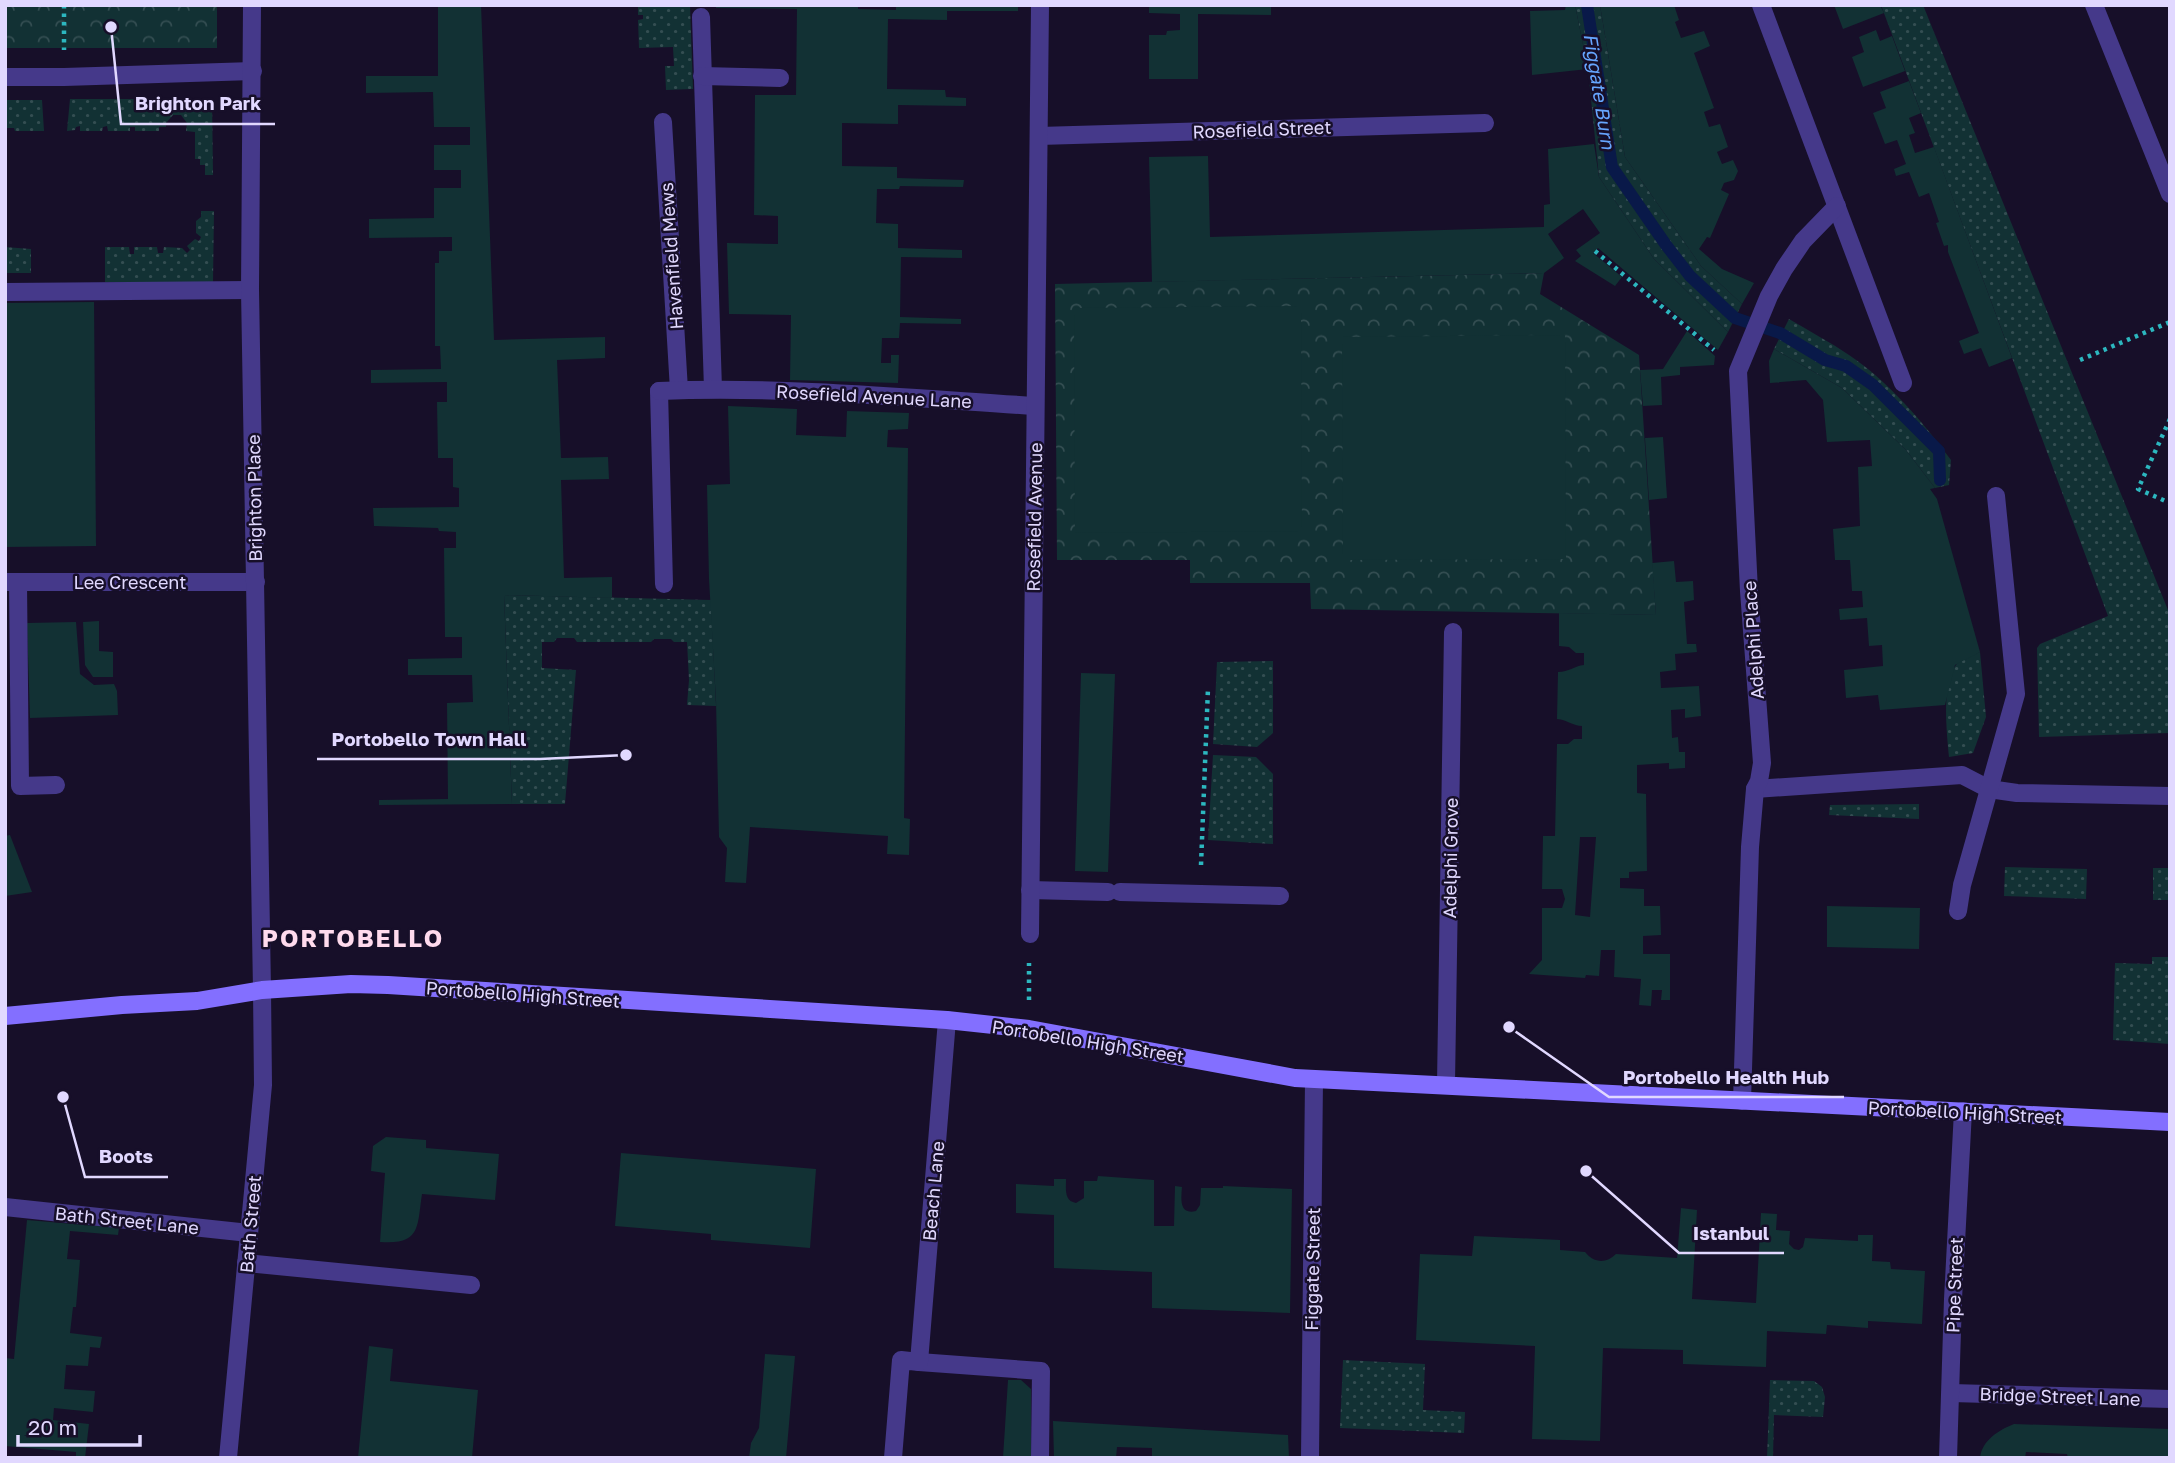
<svg xmlns="http://www.w3.org/2000/svg" width="2175" height="1463" font-family="'Golos Text',sans-serif">
  <style>
    .grass { fill: url(#grass-dots) }
    .forest { fill: url(#forest-crowns) }
    .garden { fill: #123134; fill-rule: evenodd }
    .lines { fill: none; stroke-linecap: round; stroke-linejoin: round }
    .stream { stroke: #091949; stroke-width: 12 }
    .path { stroke: #2cb7bf; stroke-width: 4.5; stroke-dasharray: 3.5 5; stroke-linecap: butt }
    .service { stroke: #45398a; stroke-width: 18 }
    .minor { stroke: #45398a; stroke-width: 18 }
    .tertiary { stroke: #45398a; stroke-width: 18 }
    .secondary { stroke: #836fff; stroke-width: 18 }
    .labels { text-anchor: middle; dominant-baseline: central; stroke-width: 5; stroke-linejoin: round; paint-order: stroke }
    .street-label { font-size: 18px; fill: #e1d8ff; stroke: #170f29 }
    .water-label { font-size: 19px; font-style: italic; fill: #66a6ff; stroke: #170f29 }
    .district-label { font-size: 24px; font-weight: bold; letter-spacing: 2px; fill: #ffdaed; stroke: #170f29 }
    .leader { fill: none; stroke: #e1d8ff; stroke-width: 2.5 }
    .callout-dot { fill: #e1d8ff; stroke: #170f29; stroke-width: 2.5 }
    .callout-label { font-size: 19px; text-anchor: middle; font-weight: bold; fill: #e1d8ff; stroke: #170f29; stroke-width: 5; stroke-linejoin: round; paint-order: stroke }
  </style>
  <defs>
    <pattern id="grass-dots" width="8" height="8" patternUnits="userSpaceOnUse" patternTransform="scale(1.75)"><rect width="8" height="8" fill="#123134"/><path d="M2 2h.1M6 6h.1" fill="none" stroke="#344e52" stroke-width="1.8" stroke-linecap="round"/></pattern>
    <pattern id="forest-crowns" width="20" height="18" patternUnits="userSpaceOnUse" patternTransform="scale(1.75)"><rect width="20" height="18" fill="#123134"/><path d="M2 6a3 3 0 1 1 6 0M12 15a3 3 0 1 1 6 0" fill="none" stroke="#344e52"/></pattern>
  </defs>
  <rect width="100%" height="100%" fill="#170f29"/>
  <!-- grass -->
  <g class="grass">
    <path d="M638,5h52l3,84 -27,1 -1,-24h9l-1,-19 -34,1 -1,-28 5,-1v-4h-5z"/>
    <path d="M1575,5h25l25,152 76,109 41,38 -14,28 -74,-73 -55,-82 -11,-107z"/>
    <path d="M1881,5h42l247,610v118l-131,4 -2,-89 3,-4 68,-28z"/>
    <path d="M70,99h142l1,76h-8v-10h-5v-6h-5v-27l-9,-1 1,-8 -6,-8h-8l-7,8v4h-7v4h-24v-4h-5v4h-22l-1,-5 -4,1 -1,4h-22v-5l-4,1 -1,3 -8,1z"/>
    <path d="M5,100h37l2,31h-29l-1,-3h-8z"/>
    <path d="M201,211h13l-1,71h-108v-35h24l1,7h4v-7h23l1,6h5l1,-6 18,1 5,5 3,-3 -3,-4 8,-7 4,2 2,-4 -5,-4v-12l5,-4z"/>
    <path d="M5,247l26,2v24h-26z"/>
    <path d="M1789,319c20,12 41,23 60,36 38,25 75,68 102,105l-2,25 -14,3 -29,-38 -64,-62 -68,-39z"/>
    <path d="M504,595l207,5 5,106 -29,-1 2,-25 -2,-38h-13l-3,-3h-17l-3,3h-74l-3,-4h-17l-3,4h-12v26l34,2 -11,134h-53z"/>
    <path d="M1980,652l6,65 -13,36 -24,4c-2,-24 -8,-73 7,-92 5,-7 16,-10 24,-13z"/>
    <path d="M1273,661v72l-16,14 -44,-3 4,-82z"/>
    <path d="M1213,755l43,2 17,17v70l-65,-4z"/>
    <path d="M1919,804v15l-90,-4 1,-10z"/>
    <path d="M2005,867l82,2 -1,30 -82,-3z"/>
    <rect x="2153" y="868" width="17" height="32"/>
    <path d="M2152,957h18v87l-57,-4 2,-77 37,1z"/>
    <path d="M1343,1360l82,4 -2,46 42,2 -1,21 -124,-5z"/>
    <path d="M1770,1380l44,1 8,6 3,10 -2,20 -49,-2 -1,43h-6z"/>
  </g>
  <!-- forest -->
  <g class="forest">
    <rect x="5" y="5" width="212" height="43"/>
    <path d="M1544,273l-4,21 99,61 17,260 -345,-6 -1,-26h-120v-23h-133l-2,-276z"/>
  </g>
  <!-- garden -->
  <g class="garden">
    <path d="M438,5h43l13,335 111,-3v21l-48,2 4,98 47,-1 1,22 -48,1 3,98 48,-1v21l-108,-3 8,209 -133,1v-5l69,-1 -1,-96 26,-1 -1,-27h-64v-16l54,-1v-21h-17l-1,-89h12v-16l-17,-1 -1,-3 -64,-2 -1,-18 86,-1v-19l-6,-1v-29h-15l-1,-56h10v-20l-76,1v-13l70,-1 -1,-23h-5v-83h4v-12h13v-14l-83,1v-19l65,-1v-30h27v-18h-27v-25h36v-18h-36l-1,-35 -67,1v-17h72z"/>
    <path d="M716,5h142v4l38,1v-5h122v6h-71v9l-59,-1 -1,70 58,1 1,7 20,1v8l-68,-1v19l-56,-1v43l55,1v11l67,2 -1,7 -63,-1 -1,3h-22l-1,34 22,1v24l64,2v8l-61,-1 -1,60 61,2v5l-61,-1 -1,15h-17l-1,25h10v-8h8l-1,28 -108,-3 1,-65 -62,-1 -2,-71 51,1v-28l-24,-1 1,-120h41l1,-86 -81,-1z"/>
    <path d="M1149,5h122v10l-73,-1v65h-49v-44h17l1,-4 13,-1v-16l-31,-1z"/>
    <path d="M1566,5h9l13,64 -56,6 -2,-64 35,-1z"/>
    <path d="M1600,5h74l5,15 -4,2 6,16 23,-7 6,15 -16,7 20,55 -10,4 5,15 11,-3 8,23 -11,5 5,12 11,-4 5,11 -4,9 -10,3 -3,7 8,4 -19,44 -3,-1 -8,12 23,20 32,14 -12,21 -41,-38 -76,-109z"/>
    <path d="M1834,5h46l4,8 -41,16z"/>
    <path d="M1876,30l4,11 12,-5 13,35 -42,16 -11,-30 12,-5 -5,-15z"/>
    <path d="M1909,81l12,32 -12,5 6,15 -6,2 6,18 19,-6 78,211 -23,9 -8,-19 -17,6 -5,-13 20,-8 -31,-81v-7l-4,1 -8,-23 3,-1 -10,-29 -10,4 -10,-25 -13,4 -2,-7 12,-5 -9,-24 -12,4 -12,-31 13,-5 -6,-16z"/>
    <path d="M1594,144l5,33 55,82 74,73 -10,18 -120,-102 -5,5 29,24 -7,9 -40,-25 6,-5 -5,-6 24,-17 -17,-24 -35,25 16,24 -20,15 -392,9 -3,-125 59,-1 2,81 334,-10v-22l6,-1 -2,-55z"/>
    <path d="M94,302l2,244 -91,1v-244z"/>
    <path d="M1301,306l1,225 -227,2 -1,-225z"/>
    <path d="M1687,331l28,25 -1,9 -34,2v8l-19,2 1,28 -19,1 -3,-36 23,-1z"/>
    <path d="M1565,335l1,224 -223,1 -1,-223z"/>
    <path d="M1774,349l68,39 64,62 29,38 -5,1 7,10 43,153 -25,13 -10,40 -65,5 -2,-15 -32,3 -2,-28 39,-4 -1,-21 -13,1 -2,-28 -27,2 -1,-11 24,-2 -1,-16h-10l-2,-31h-15l-2,-31 27,-3 -2,-59 14,-1 -2,-26 -43,2 -4,-42 -17,-20 -36,3 -1,-22z"/>
    <path d="M728,406l69,3 -1,26 50,2 1,-26 62,2 -1,16 -20,1 -1,17 21,1 -4,370 6,1 -1,36 -22,-1 1,-18 -138,-9 -4,56 -21,-1 2,-34 -8,-11 -3,-136 -7,-122 -2,-94 23,-1z"/>
    <path d="M1663,437l4,61 -18,2 -4,-62z"/>
    <path d="M1674,561l2,21 17,-1 1,19 -10,2 3,42h9l1,8 -22,2 1,16 -16,2 1,16 38,-2 2,30 -16,2v-9l-14,1 1,28 6,-1 1,15h6v16l-16,1v-6l-32,2v28l9,1 1,77 -18,1v6h-9v10l24,1v17h16l1,29 -18,1v18h27v46h-9l1,-10h-10l-1,16 -12,-1 2,-26 -27,-2 1,-27h-14l-2,26 -13,-1 -1,3 -56,-4 13,-14v-52h20l3,-9 -3,-10h-20l1,-53h12l2,-92h11l6,-5h8v-13c-9,0 -14,-6 -25,-7l1,-47c11,0 16,-6 26,-7v-12h-8l-7,-6 -10,-1v-33l97,2 -4,-52zM1580,837h16l-6,80 -15,-2z"/>
    <path d="M99,621v30l14,1v25h-20l-8,-12 -2,-43z"/>
    <path d="M76,622l4,52 14,11 20,-1 3,7 1,24 -88,3 -3,-95z"/>
    <path d="M1081,673l34,1 -7,198 -33,-1z"/>
    <path d="M10,835l22,57 -27,4v-60z"/>
    <path d="M1827,906l93,2 -1,41 -92,-2z"/>
    <path d="M386,1137l40,3v8l73,6 -4,46 -73,-6c-5,33 -1,51 -42,48l5,-69 -14,-2 2,-25z"/>
    <path d="M621,1153l195,16 -6,79 -99,-8v-6l-96,-8z"/>
    <path d="M1098,1176l56,4v46h20l1,-40 7,1c-1,12 -3,28 14,24l4,-6 1,-17h22v-2l69,3 -2,124 -138,-5v-36l-98,-4v-53l-38,-2v-29l38,2v-7h12c0,11 -2,22 10,24l8,-5v-17h13z"/>
    <path d="M1681,1208l16,2 -5,89 64,4 5,-90 16,1 -1,16 14,1 -1,13 5,5 5,1 4,-3 2,-9 53,3v-6h15l-1,26 18,1 1,7 34,2 -3,53 -54,-3v7l-41,-3 -1,9 -59,-3 -1,36 -83,-3v-14l-80,-2 -3,93 -68,-2 3,-93 -119,-6 4,-86 52,2 2,-20 86,4v10l25,2c9,11 21,12 31,2l61,4z"/>
    <path d="M27,1220l92,8 -1,7 -48,-4 -3,28 13,1 -4,47h-3l-3,26 32,4 -2,11 -10,-1 -2,19 -22,-1 -2,24 31,2 -2,21 -39,-4 -1,12 36,4 -4,34h-9v-6l-71,-6v-88l9,1z"/>
    <path d="M369,1346l24,3 -3,32 88,9 -6,68h-114z"/>
    <path d="M765,1354l30,2 -9,102h-37l2,-15 8,-15z"/>
    <path d="M1008,1380h13l10,9v69h-28z"/>
    <path d="M1053,1421l235,14 1,23h-137v-10l-35,-1 -1,11h-62z"/>
    <path d="M2014,1424l156,5v29h-102l-1,-4 -41,-2 -1,6h-45c2,-18 19,-28 34,-34z"/>
  </g>
  <g class="lines">
    <!-- stream -->
    <path class="stream" d="M1587,5l25,162 54,78 24,31 45,42 45,15 45,27 21,6 27,19 66,66 1,29"/>
    <!-- path -->
    <g class="path">
      <path d="M64,5v45"/>
      <path d="M1595,251l119,99"/>
      <path d="M2080,360l90,-38"/>
      <path d="M2170,419l-32,70 32,14"/>
      <path d="M1201,865l7,-177"/>
      <path d="M1029,1000v-37"/>
    </g>
    <!-- service -->
    <g class="service">
      <path d="M701,17l12,372"/>
      <path d="M702,76l78,2"/>
      <path d="M5,292l245,-2"/>
      <path d="M659,391l5,193"/>
      <path d="M18,582l2,204 36,-1"/>
      <path d="M1755,789l207,-14 27,14 28,4 153,3"/>
      <path d="M1030,890l78,2"/>
      <path d="M1120,892l160,4"/>
      <path d="M1958,911l4,-26 54,-191 -20,-198"/>
      <path d="M5,1207l244,26"/>
      <path d="M246,1263l225,22"/>
      <path d="M919,1362l122,9 -1,87"/>
    </g>
    <!-- minor -->
    <g class="minor">
      <path d="M1761,5l142,378"/>
      <path d="M2094,5l76,189"/>
      <path d="M5,77h59l189,-6"/>
      <path d="M663,122l16,268"/>
      <path d="M1039,136l446,-13"/>
      <path d="M659,391c126,-5 251,7 376,15"/>
      <path d="M5,582h251"/>
      <path d="M1030,934l10,-929"/>
      <path d="M1446,1084l7,-452"/>
      <path d="M1742,1101l8,-254 5,-58 4,-8 3,-18 -13,-172 -11,-220 31,-75 15,-27 19,-28 34,-35"/>
      <path d="M1951,1393l219,6"/>
      <path d="M228,1458l35,-373 -1,-95"/>
      <path d="M893,1458l8,-98 18,2 28,-342"/>
      <path d="M1310,1458l4,-378"/>
      <path d="M1948,1458l5,-159 10,-188"/>
    </g>
    <!-- tertiary -->
    <path class="tertiary" d="M252,5l-2,285 12,700"/>
    <!-- secondary -->
    <path class="secondary" d="M5,1016l117,-11 75,-4 65,-11 89,-6 37,1 559,35 82,9 266,49 875,44"/>
  </g>
  <g class="labels">
    <!-- street labels -->
    <g class="street-label">
      <text transform="translate(1262 129) rotate(-2)">Rosefield Street</text>
      <text transform="translate(671 256) rotate(-94)">Havenfield Mews</text>
      <text transform="translate(874 396) rotate(3)">Rosefield Avenue Lane</text>
      <text transform="translate(254 498) rotate(-91)">Brighton Place</text>
      <text transform="translate(1034 517) rotate(-89)">Rosefield Avenue</text>
      <text x="130" y="582">Lee Crescent</text>
      <text transform="translate(1753 640) rotate(-94)">Adelphi Place</text>
      <text transform="translate(1450 858) rotate(-89)">Adelphi Grove</text>
      <text transform="translate(523 994) rotate(4)">Portobello High Street</text>
      <text transform="translate(1088 1041) rotate(9)">Portobello High Street</text>
      <text transform="translate(1965 1112) rotate(3)">Portobello High Street</text>
      <text transform="translate(933 1191) rotate(-85)">Beach Lane</text>
      <text transform="translate(127 1220) rotate(6)">Bath Street Lane</text>
      <text transform="translate(250 1224) rotate(-85)">Bath Street</text>
      <text transform="translate(1312 1269) rotate(-89)">Figgate Street</text>
      <text transform="translate(1954 1285) rotate(-88)">Pipe Street</text>
      <text transform="translate(2060 1396) rotate(2)">Bridge Street Lane</text>
    </g>
    <!-- water labels -->
    <g class="water-label">
      <text transform="translate(1600 91) rotate(81)">Figgate Burn</text>
    </g>
    <!-- district labels -->
    <g class="district-label">
      <text x="353" y="937">PORTOBELLO</text>
    </g>
  </g>
  <!-- callouts -->
  <path class="leader" d="M111 27L121 124H275M626 755L540 759H317M1509 1027L1609 1097H1844M63 1097L85 1177H168M1586 1171L1679 1253H1784"/>
  <g class="callout-dot">
    <circle cx="111" cy="27" r="7"/>
    <circle cx="626" cy="755" r="7"/>
    <circle cx="1509" cy="1027" r="7"/>
    <circle cx="63" cy="1097" r="7"/>
    <circle cx="1586" cy="1171" r="7"/>
  </g>
  <g class="callout-label">
    <text x="198" y="110">Brighton Park</text>
    <text x="429" y="746">Portobello Town Hall</text>
    <text x="1726" y="1084">Portobello Health Hub</text>
    <text x="126" y="1163">Boots</text>
    <text x="1731" y="1240">Istanbul</text>
  </g>
  <!-- border -->
  <rect width="2175" height="1463" fill="none" stroke="#e1d8ff" stroke-width="14"/>
  <!-- scale -->
  <path d="M18 1435v10h122v-10" fill="none" stroke="#e1d8ff" stroke-width="3.5"/>
  <text x="28" y="1435" font-size="21" fill="#e1d8ff" stroke="#170f29" stroke-width="5" paint-order="stroke">20 m</text>
</svg>
